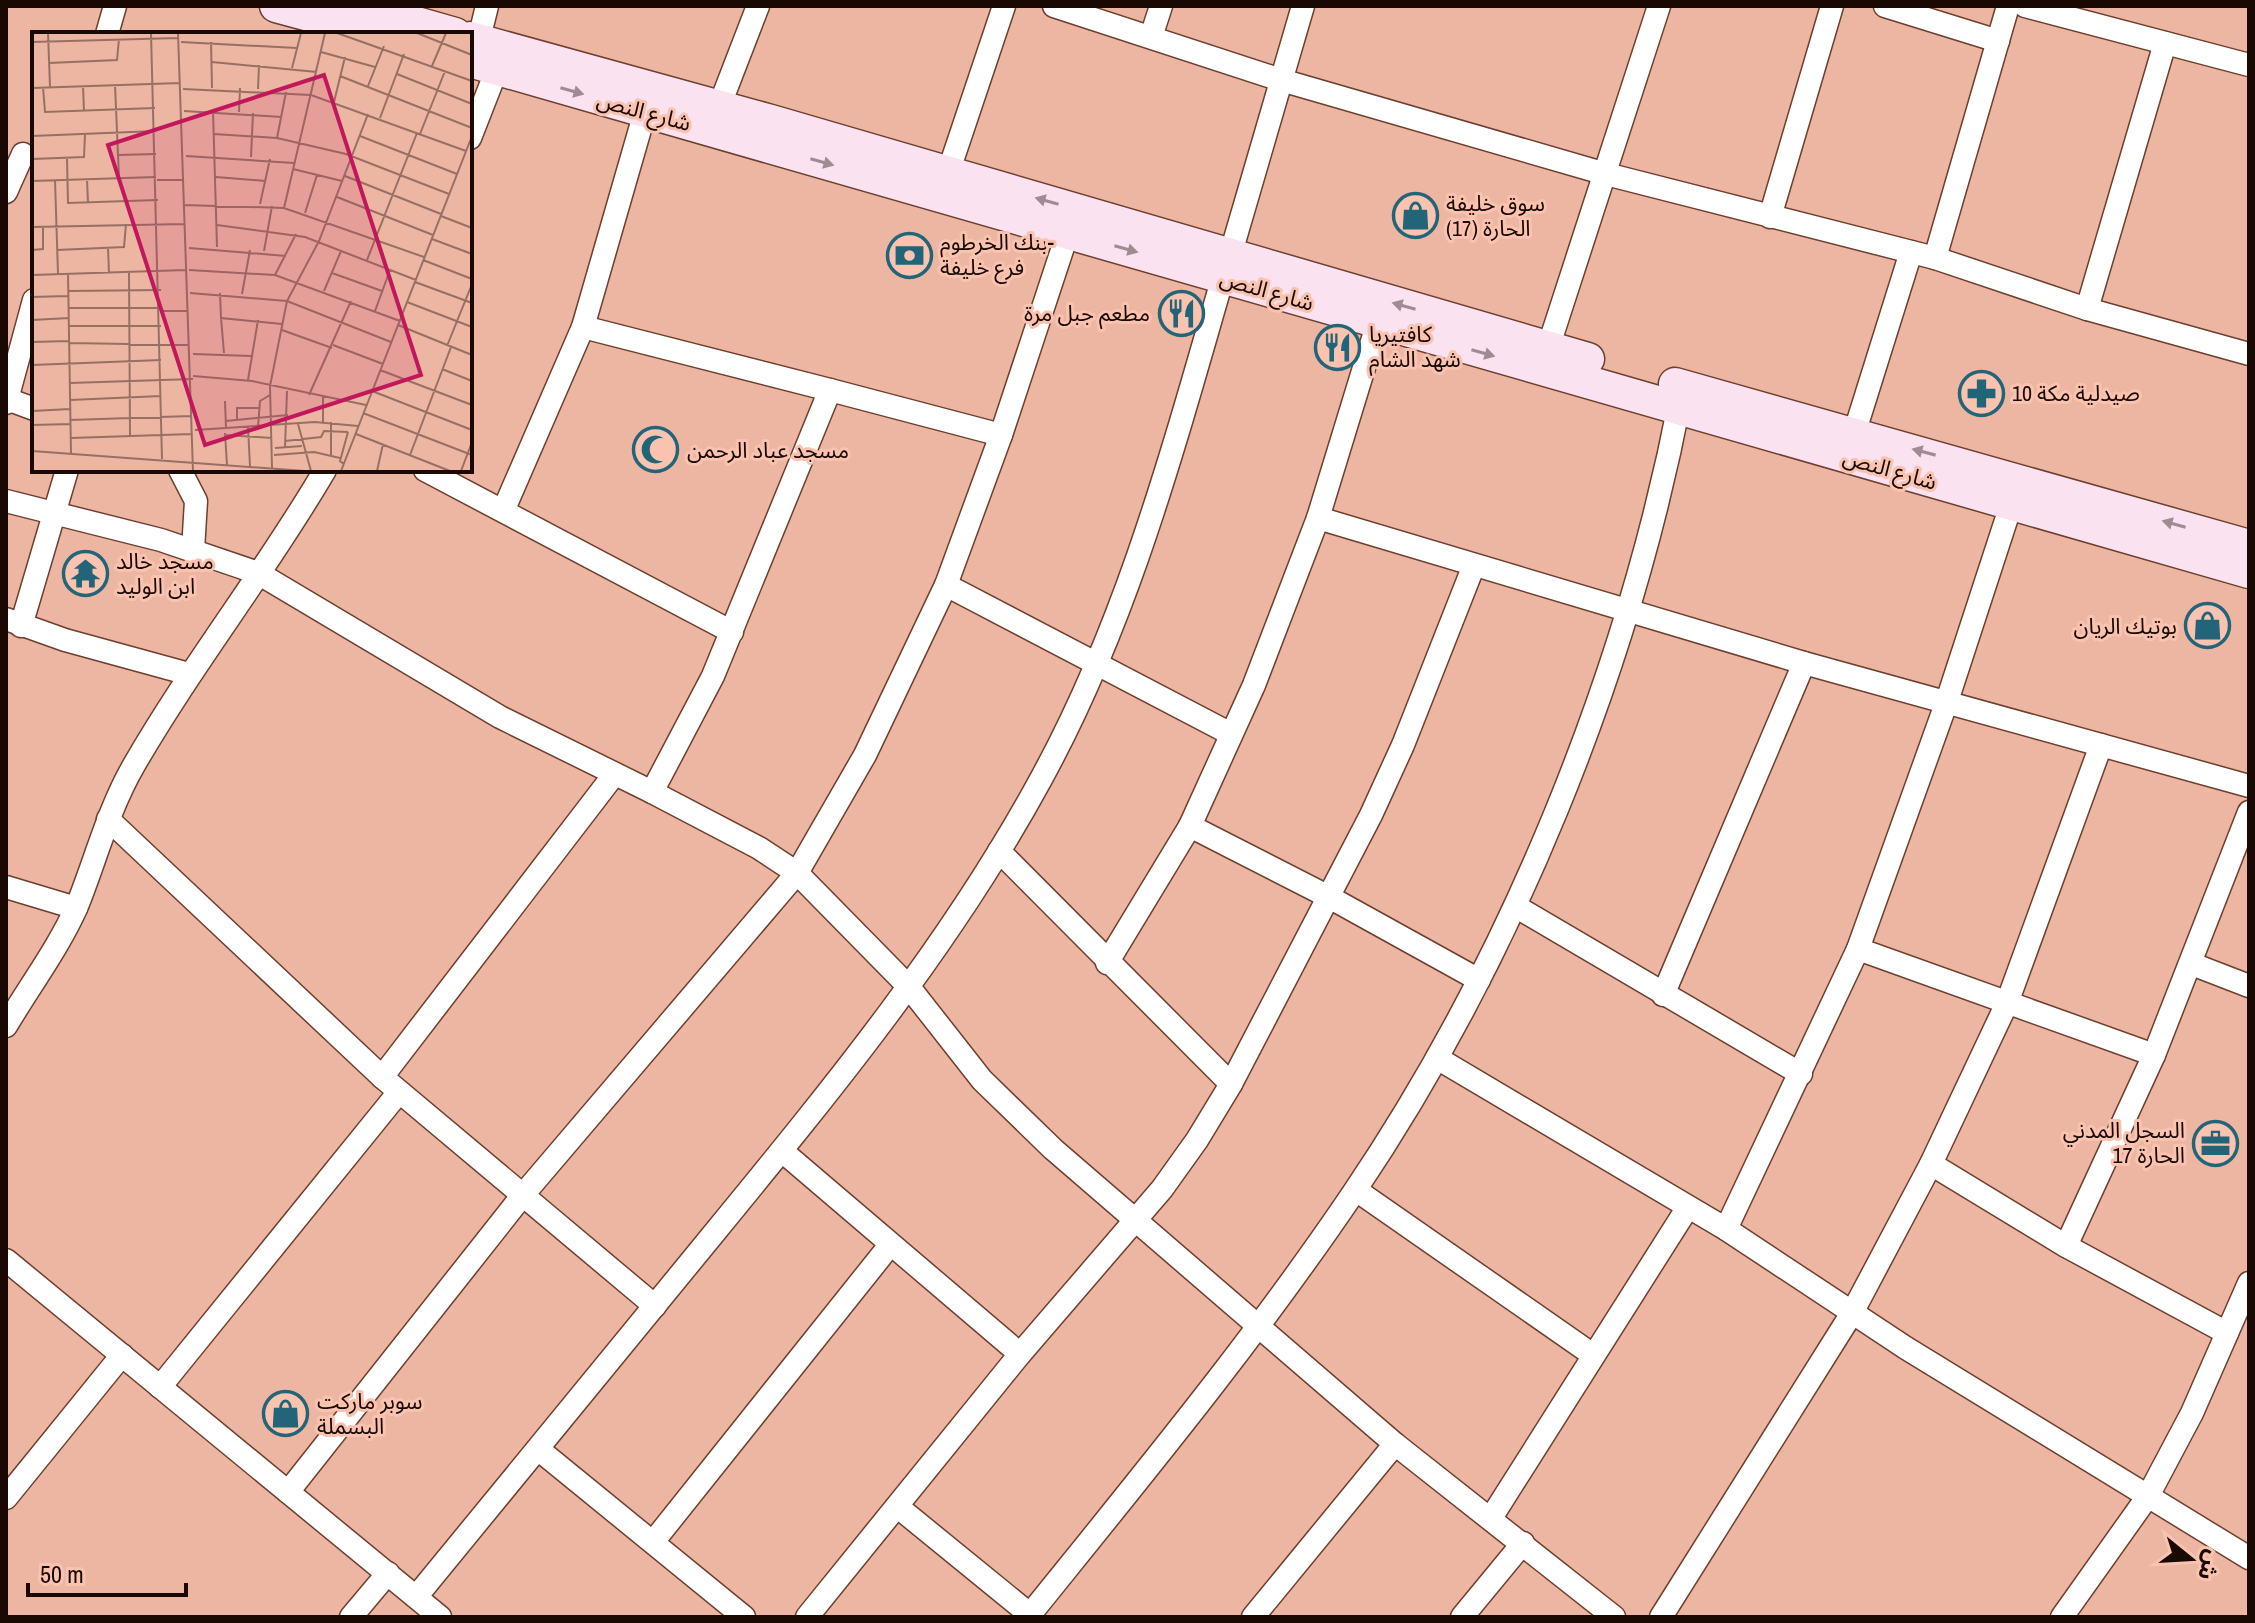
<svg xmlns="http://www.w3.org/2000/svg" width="2255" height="1623" font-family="'Archivo Narrow','Noto Sans Arabic',sans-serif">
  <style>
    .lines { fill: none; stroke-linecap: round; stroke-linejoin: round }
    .street-casing { stroke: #6c3f2e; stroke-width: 25 }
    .secondary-casing { stroke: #6c3f2e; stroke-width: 35 }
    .street { stroke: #fff; stroke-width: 22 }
    .secondary { stroke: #fae2f1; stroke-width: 32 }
    .oneway { fill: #a08b92 }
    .labels { text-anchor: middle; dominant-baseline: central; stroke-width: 6; stroke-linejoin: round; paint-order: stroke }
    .street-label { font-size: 22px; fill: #1a0803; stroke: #fac3af }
    .poi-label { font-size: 22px; fill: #1a0803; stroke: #fac3af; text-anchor: start }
    .inset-road { fill: none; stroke: #987063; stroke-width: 2 }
    .view { fill: #c2185b; fill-opacity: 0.15; stroke: #c2185b; stroke-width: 4 }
    .inset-edge { fill: none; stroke: #1a0803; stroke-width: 4 }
  </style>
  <rect width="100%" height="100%" fill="#ecb6a3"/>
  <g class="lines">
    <defs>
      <g id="street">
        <path d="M1054,6l227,74 325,94 329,84 152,51 162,45"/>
        <path d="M1885,6l113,35"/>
        <path d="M2025,6l224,59"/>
        <path d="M107,34l8,-28"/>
        <path d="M1151,37l10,-31"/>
        <path d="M476,51l11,-45"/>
        <path d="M719,107l39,-101"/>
        <path d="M470,138l27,-69"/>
        <path d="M948,173l56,-167"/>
        <path d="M6,192l17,-38"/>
        <path d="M1770,217l62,-211"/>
        <path d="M1230,256l73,-250"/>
        <path d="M1935,258l73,-252"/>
        <path d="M2087,309l78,-266"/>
        <path d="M583,327l247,63"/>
        <path d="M1548,348l111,-342"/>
        <path d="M7,399l27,10"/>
        <path d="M6,403l28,-103"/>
        <path d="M1854,434l57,-182"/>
        <path d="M180,470l16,31 -3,49"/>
        <path d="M425,470l307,162"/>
        <path d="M6,501l155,39 97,33 242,144 152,75 107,56 38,25 112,114 73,93 71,69 342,295 219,173"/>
        <path d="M504,509l79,-182 62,-215"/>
        <path d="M1318,518l486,145 445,123"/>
        <path d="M946,585l285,149"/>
        <path d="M6,619l59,21 124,34"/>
        <path d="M21,626l46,-156"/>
        <path d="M652,792l61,-116 117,-286 171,45"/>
        <path d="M108,819l274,258 273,229"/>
        <path d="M1190,826l139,71 150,83"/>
        <path d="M999,851l232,233"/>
        <path d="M6,887l70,21"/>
        <path d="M1515,906l286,168"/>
        <path d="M1858,949l296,106"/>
        <path d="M1107,963l83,-137 64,-141 64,-167 60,-196"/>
        <path d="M2192,964l57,22"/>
        <path d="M1663,995l141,-332"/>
        <path d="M6,1026c23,-39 53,-79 71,-120 19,-47 31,-96 57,-141 59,-102 132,-194 191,-295"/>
        <path d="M1437,1058l289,171 180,119 343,210"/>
        <path d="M382,1077l231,-301"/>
        <path d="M782,1151l238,203"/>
        <path d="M1931,1164l135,82 161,87"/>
        <path d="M1356,1190l237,165"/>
        <path d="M1726,1229l132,-280 89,-248 64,-196"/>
        <path d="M2066,1246l88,-191 95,-243"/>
        <path d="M6,1260l434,357"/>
        <path d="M160,1387l239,-295"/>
        <path d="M538,1449l206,168"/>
        <path d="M288,1492l234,-296 275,-323 68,-118 81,-170 55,-150 67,-203"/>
        <path d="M6,1498l116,-143"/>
        <path d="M898,1507l135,110"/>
        <path d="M1491,1518l197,-311"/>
        <path d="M653,1542l237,-297"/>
        <path d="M416,1597c100,-122 200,-244 299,-365 118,-144 237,-289 326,-453 87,-159 132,-330 182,-502"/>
        <path d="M351,1617l37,-44"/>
        <path d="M807,1617l213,-263 142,-165 35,-49 34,-56 140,-269 32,-70 71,-180"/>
        <path d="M1028,1617c112,-139 226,-277 326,-425 158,-234 274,-520 327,-797"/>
        <path d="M1253,1617l142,-173"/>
        <path d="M1462,1617l61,-74"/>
        <path d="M1661,1617l191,-304 79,-149 76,-161 94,-258"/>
        <path d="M2062,1617l86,-121 44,-83 57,-130"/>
      </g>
      <g id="secondary">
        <path d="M276,6l104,28"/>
        <path d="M357,6l98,28"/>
        <path d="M470,38l301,83 817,238"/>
        <path d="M470,61l1779,511"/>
        <path d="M1675,384l574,162"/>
      </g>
    </defs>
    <!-- street casing -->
    <use href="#street" class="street-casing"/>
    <!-- secondary casing -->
    <use href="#secondary" class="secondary-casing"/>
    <!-- street -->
    <use href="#street" class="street"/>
    <!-- secondary -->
    <use href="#secondary" class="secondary"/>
  </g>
  <!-- one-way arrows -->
  <defs><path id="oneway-solid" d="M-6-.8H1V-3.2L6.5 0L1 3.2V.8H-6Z" transform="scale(2)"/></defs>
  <g class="oneway">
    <use href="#oneway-solid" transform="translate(572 91) rotate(16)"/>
    <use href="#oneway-solid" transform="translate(822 162) rotate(16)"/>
    <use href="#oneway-solid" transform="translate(1047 201) rotate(-164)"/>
    <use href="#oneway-solid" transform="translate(1126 249) rotate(16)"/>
    <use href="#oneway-solid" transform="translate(1404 306) rotate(-164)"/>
    <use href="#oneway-solid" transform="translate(1483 353) rotate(16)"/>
    <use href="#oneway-solid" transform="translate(1924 452) rotate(-165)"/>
    <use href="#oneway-solid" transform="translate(2174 524) rotate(-164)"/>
  </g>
  <!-- icons -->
  <defs>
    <symbol id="shop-ring" viewBox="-11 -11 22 22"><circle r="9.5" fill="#fac3af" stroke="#226478" stroke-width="1.5"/><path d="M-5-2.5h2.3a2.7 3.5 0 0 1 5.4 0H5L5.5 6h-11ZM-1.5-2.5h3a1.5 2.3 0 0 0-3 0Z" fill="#226478"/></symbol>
    <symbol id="bank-ring" viewBox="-11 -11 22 22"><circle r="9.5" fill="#fac3af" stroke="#226478" stroke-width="1.5"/><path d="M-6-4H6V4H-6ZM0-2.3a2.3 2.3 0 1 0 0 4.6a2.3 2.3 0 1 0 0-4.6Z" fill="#226478"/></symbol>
    <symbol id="restaurant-ring" viewBox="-11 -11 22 22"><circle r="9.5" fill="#fac3af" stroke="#226478" stroke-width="1.5"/><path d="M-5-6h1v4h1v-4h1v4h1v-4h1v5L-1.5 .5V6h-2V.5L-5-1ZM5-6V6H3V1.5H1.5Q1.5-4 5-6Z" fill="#226478"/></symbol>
    <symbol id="pharmacy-ring" viewBox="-11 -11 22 22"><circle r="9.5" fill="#fac3af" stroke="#226478" stroke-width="1.5"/><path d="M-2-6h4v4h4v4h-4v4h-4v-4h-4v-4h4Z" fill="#226478"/></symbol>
    <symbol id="mosque-ring" viewBox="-11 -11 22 22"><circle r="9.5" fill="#fac3af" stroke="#226478" stroke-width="1.5"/><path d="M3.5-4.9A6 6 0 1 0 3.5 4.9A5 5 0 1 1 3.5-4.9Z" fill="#226478"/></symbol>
    <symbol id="temple-ring" viewBox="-11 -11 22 22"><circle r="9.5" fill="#fac3af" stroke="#226478" stroke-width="1.5"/><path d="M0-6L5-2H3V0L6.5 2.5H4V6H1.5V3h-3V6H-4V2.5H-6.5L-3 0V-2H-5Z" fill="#226478"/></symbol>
    <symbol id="office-ring" viewBox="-11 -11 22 22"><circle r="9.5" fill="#fac3af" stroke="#226478" stroke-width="1.5"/><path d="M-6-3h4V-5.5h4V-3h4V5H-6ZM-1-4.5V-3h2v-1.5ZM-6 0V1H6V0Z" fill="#226478"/></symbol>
  </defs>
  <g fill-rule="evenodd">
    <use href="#shop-ring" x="1390" y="190" width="51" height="51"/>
    <use href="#bank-ring" x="884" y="230" width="51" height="51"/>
    <use href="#restaurant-ring" x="1156" y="288" width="51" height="51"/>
    <use href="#restaurant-ring" x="1312" y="322" width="51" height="51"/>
    <use href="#pharmacy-ring" x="1956" y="368" width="51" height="51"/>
    <use href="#mosque-ring" x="630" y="424" width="51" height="51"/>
    <use href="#temple-ring" x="60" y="548" width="51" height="51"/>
    <use href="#shop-ring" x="2182" y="600" width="51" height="51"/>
    <use href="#office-ring" x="2190" y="1118" width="51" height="51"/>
    <use href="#shop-ring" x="260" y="1388" width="51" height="51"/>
  </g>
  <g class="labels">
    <!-- street labels -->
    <g class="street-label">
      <text transform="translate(644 111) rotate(15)">شارع النص</text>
      <text transform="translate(1267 290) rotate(16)">شارع النص</text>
      <text transform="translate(1890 469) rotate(16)">شارع النص</text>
    </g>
    <!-- poi labels -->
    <g class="poi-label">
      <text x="1446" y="203">سوق خليفة<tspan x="1446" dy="25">الحارة (17)</tspan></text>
      <text x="940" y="242">بنك الخرطوم-<tspan x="940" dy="25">فرع خليفة</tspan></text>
      <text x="1150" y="313" text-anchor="end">مطعم جبل مرة</text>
      <text x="1369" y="334">كافتيريا<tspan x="1369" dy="25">شهد الشام</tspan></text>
      <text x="2012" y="393">صيدلية مكة 10</text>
      <text x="687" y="450">مسجد عباد الرحمن</text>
      <text x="116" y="561">مسجد خالد<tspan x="116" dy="25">ابن الوليد</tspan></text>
      <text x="2177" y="626" text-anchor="end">بوتيك الريان</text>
      <text x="2185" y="1130" text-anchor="end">السجل المدني<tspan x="2185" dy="25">الحارة 17</tspan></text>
      <text x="317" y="1401">سوبر ماركت<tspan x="317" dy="25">البسملة</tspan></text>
    </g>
  </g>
  <!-- overview -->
  <g transform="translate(32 32)">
    <rect width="440" height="440" fill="#ecb6a3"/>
    <path class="inset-road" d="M16,1l2,54M119,1l11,426M146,1l15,438M305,1l135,48M385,1l55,22M0,10l146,-4M149,10l116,6M179,10l1,46M289,20l54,15M180,30l105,10M17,31l68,-3 2,-21M400,34l14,-33M260,36l9,-35M365,42l75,30M308,44l132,52M83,53l4,93M51,54l1,25M336,54l16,-40M11,55l2,25 110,-4M0,56l148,-5M151,57l128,6 155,56M226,57l1,-24M302,70l11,-45M152,79l98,6M181,79l4,136M207,80l1,-24M348,86l24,-64M182,102l63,4 69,16 103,40M388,102l25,-63M0,104l124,-5M328,104l97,38M245,106l9,-46M86,123l38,-1M154,124l108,7M219,125l2,-44M35,126l1,45 90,-3M0,127l52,-2 1,-23M261,137l49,12M313,144l96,38M184,145l50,4M55,147l1,24M23,148l3,94M125,148h26M0,149l124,-4M305,165l96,38M228,172l10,-45M152,173l100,3 140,49M252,176l41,-175M273,181l12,-38M409,184l31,12M185,193l88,12 111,43M0,195l153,-3M400,207l40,15M76,216l1,25M157,216l97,8M0,218l11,-1v-22M25,218l67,-3 2,-23M232,219l8,-45M335,228l50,-127M391,228l49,19M157,238l86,5 125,46M97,240l1,163M300,241l50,18M36,242l3,180M0,243l154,-5M243,243l21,-41M383,250l57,21M36,259l93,-1M292,259l17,-40M158,261l97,8 104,41M188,261l1,25 61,6M210,262l8,-44M0,265l36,-1M375,270l65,25M37,276h92M129,279h26M343,279l15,-41M189,286l3,35M0,288l37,-2M366,293l74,30M37,294h92M250,298l50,18M0,310l37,-1M37,311l119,2M301,313l50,19M415,314l25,-62M161,322l58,2M0,333l129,-5M410,337l30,12M348,338l92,35M161,344l59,5 114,24M216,348l10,-60M38,351l123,-4M340,359l100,39M277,363l42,-94M291,363v27M38,368l91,-4M193,369l1,27M0,379l38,-2M331,381l109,42M205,387v-11h22M38,388l121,-4M194,389l62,-6M299,390v33M266,392l13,47M0,393l39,-1M216,395l2,39M226,395l2,-26 10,-6M163,398l120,-8 43,4M193,401l2,32M324,402l94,37M193,403l47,3M39,406l121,-4M253,409l36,-4 3,-6 24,1M253,415l2,-56M243,416l27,-2M0,419l273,20M242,423l40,-3 26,6M378,423l41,-108M312,432l-4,-3 8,-29M240,436l-2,-82 17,-85 32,-60 49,-127M309,439l131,-335M345,439l6,-27M429,439l11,-29"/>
    <path class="view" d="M292,43l97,300 -216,70 -97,-300z"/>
    <rect width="440" height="440" class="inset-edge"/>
  </g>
  <!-- border -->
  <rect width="2255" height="1623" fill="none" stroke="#1a0803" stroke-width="16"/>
  <!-- north arrow -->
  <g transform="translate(2191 1559) rotate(108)" stroke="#fac3af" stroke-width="6" paint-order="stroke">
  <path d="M0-6L14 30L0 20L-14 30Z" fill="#1a0803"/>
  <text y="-12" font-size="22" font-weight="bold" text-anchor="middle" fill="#1a0803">ش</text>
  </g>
  <!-- scale -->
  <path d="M28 1583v12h158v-12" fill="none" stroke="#1a0803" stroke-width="4"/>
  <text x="40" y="1583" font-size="24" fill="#1a0803" stroke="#fac3af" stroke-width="6" paint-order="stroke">50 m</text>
</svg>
